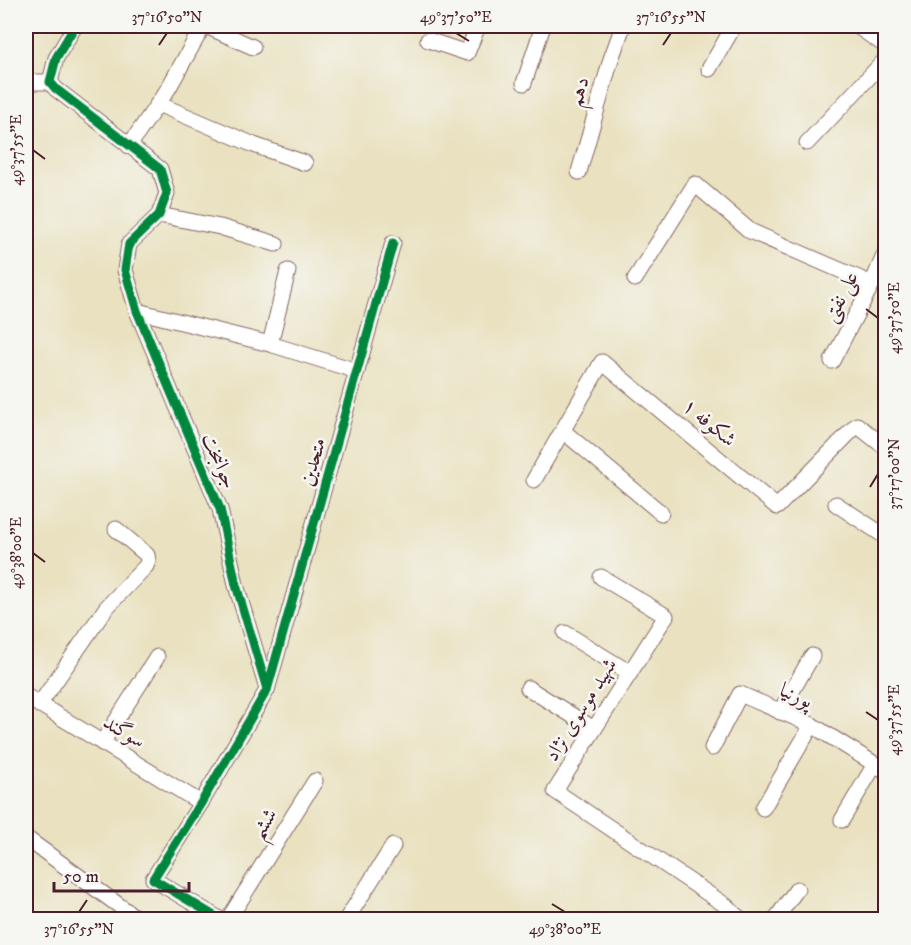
<svg xmlns="http://www.w3.org/2000/svg" width="911" height="945" font-family="'IM FELL DW Pica',Amiri,serif">
  <style>
    .lines { fill: none; stroke-linecap: round; stroke-linejoin: round }
    .street-casing { stroke: #82635f; stroke-width: 17 }
    .street { stroke: #fff; stroke-width: 15 }
    .cycleway-casing { stroke: #f6f6f2; stroke-width: 13 }
    .cycleway { stroke: #00873e; stroke-width: 9 }
    .ticks { fill: none; stroke: #4a1f2b; stroke-width: 2 }
    .labels { text-anchor: middle; dominant-baseline: central; stroke-width: 5; stroke-linejoin: round; paint-order: stroke }
    .street-label { font-size: 21px; fill: #4a1f2b; stroke: #f6f6f2 }
    .neatline { fill: none; stroke: #4a1f2b; stroke-width: 2 }
    .ticks-label { font-size: 15px; text-anchor: middle; fill: #4a1f2b }
  </style>
  <rect width="100%" height="100%" fill="#f6f6f2"/>
  <filter id="ink" filterUnits="userSpaceOnUse"><feTurbulence type="fractalNoise" baseFrequency=".0167" numOctaves="2"/><feDisplacementMap in="SourceGraphic" scale="12" xChannelSelector="R" yChannelSelector="G"/><feConvolveMatrix kernelMatrix="1 2 1 2 8 2 1 2 1" color-interpolation-filters="sRGB"/></filter>
  <filter id="wash" filterUnits="userSpaceOnUse"><feTurbulence type="fractalNoise" baseFrequency=".008" numOctaves="4" result="noise"/><feDisplacementMap in="SourceGraphic" scale="24" xChannelSelector="R" yChannelSelector="G"/><feGaussianBlur stdDeviation="1.35" result="paint"/><feColorMatrix in="noise" values="0 0 0 0 0 0 0 0 0 0 0 0 0 0 0 0 0 1.4 0 .05"/><feComposite in="paint" operator="in"/></filter>
  <g filter="url(#wash)">
    <rect width="100%" height="100%" fill="#e9e1bf"/>
  </g>
  <g filter="url(#ink)">
    <g class="lines">
      <defs>
        <g id="street">
          <path d="M75,26l-19,32 -6,24 6,7 104,80 7,24 -8,22 -30,29 -4,26 12,41 83,198 16,76 31,104"/>
          <path d="M206,26l47,21"/>
          <path d="M857,26l29,20"/>
          <path d="M428,40l39,13 11,-27"/>
          <path d="M709,69l25,-43"/>
          <path d="M26,82h24"/>
          <path d="M524,83l19,-57"/>
          <path d="M158,104l96,41 51,18"/>
          <path d="M807,143l79,-84"/>
          <path d="M129,146l39,-57 35,-63"/>
          <path d="M579,172l32,-113 12,-33"/>
          <path d="M159,215l61,12 56,17"/>
          <path d="M635,279l60,-95 55,47 122,53"/>
          <path d="M137,311l133,33 87,27"/>
          <path d="M270,344l18,-73"/>
          <path d="M832,361l40,-77 14,-33"/>
          <path d="M563,431l98,82"/>
          <path d="M534,480l68,-118 175,145 80,-82 29,23"/>
          <path d="M836,504l50,33"/>
          <path d="M601,577l65,39 -111,175 170,114 16,15"/>
          <path d="M565,633l65,40"/>
          <path d="M528,688l66,41"/>
          <path d="M26,696l175,107"/>
          <path d="M39,705l67,-97 40,-42 2,-5 -1,-6 -31,-26"/>
          <path d="M780,712l32,-56"/>
          <path d="M102,743l55,-86"/>
          <path d="M712,748l28,-54 72,31 74,46"/>
          <path d="M763,808l49,-83"/>
          <path d="M842,820l33,-56"/>
          <path d="M26,838l113,82"/>
          <path d="M221,920l-68,-41 48,-76 66,-113 126,-447"/>
          <path d="M228,920l87,-139"/>
          <path d="M346,920l47,-74"/>
          <path d="M775,920l22,-31"/>
        </g>
      </defs>
      <!-- street casing -->
      <use href="#street" class="street-casing"/>
      <!-- street -->
      <use href="#street" class="street"/>
      <defs>
        <g id="cycleway">
          <path d="M75,26l-19,32 -6,24 6,7 104,80 7,24 -8,22 -30,29 -4,26 12,41 83,198 16,76 31,104"/>
          <path d="M221,920l-68,-41 48,-76 66,-113 126,-447"/>
        </g>
      </defs>
      <!-- cycleway casing -->
      <use href="#cycleway" class="cycleway-casing"/>
      <!-- cycleway -->
      <use href="#cycleway" class="cycleway"/>
    </g>
  </g>
  <!-- ticks -->
  <path class="ticks" d="M456,33l13,8M159,45l8,-12M663,45l8,-12M33,150l12,9M866,309l12,9M870,487l8,-13M33,553l12,9M866,712l12,8M552,904l13,8M79,912l8,-12"/>
  <g class="labels">
    <!-- street labels -->
    <g class="street-label">
      <text transform="translate(579 92) rotate(-74)">دهم</text>
      <text transform="translate(841 297) rotate(-63)">علی نفتی</text>
      <text transform="translate(709 423) rotate(40)">شکوفه ۱</text>
      <text transform="translate(219 461) rotate(67)">جوانبخت</text>
      <text transform="translate(313 462) rotate(-74)">متحدین</text>
      <text transform="translate(796 696) rotate(24)">پورنیا</text>
      <text transform="translate(581 710) rotate(-58)">شهید موسوی نژاد</text>
      <text transform="translate(124 732) rotate(31)">سوگند</text>
      <text transform="translate(264 824) rotate(-58)">ششم</text>
    </g>
  </g>
  <!-- margin -->
  <rect width="911" height="945" fill="none" stroke="#f6f6f2" stroke-width="66"/>
  <!-- scale -->
  <path d="M54 882v9h135v-9" fill="none" stroke="#4a1f2b" stroke-width="3"/>
  <text x="63" y="882" font-size="18" fill="#4a1f2b" stroke="#f6f6f2" stroke-width="4.5" paint-order="stroke">50 m</text>
  <rect x="33" y="33" width="845" height="879" class="neatline"/>
  <g class="ticks-label">
    <text x="167" y="22">37°16'50"N</text>
    <text x="456" y="22">49°37'50"E</text>
    <text x="671" y="22">37°16'55"N</text>
    <text transform="translate(16 150) rotate(-90)" y="5">49°37'55"E</text>
    <text transform="translate(894 318) rotate(-90)" y="5">49°37'50"E</text>
    <text transform="translate(894 474) rotate(-90)" y="5">37°17'00"N</text>
    <text transform="translate(16 553) rotate(-90)" y="5">49°38'00"E</text>
    <text transform="translate(894 720) rotate(-90)" y="5">49°37'55"E</text>
    <text x="79" y="934">37°16'55"N</text>
    <text x="565" y="934">49°38'00"E</text>
  </g>
</svg>
